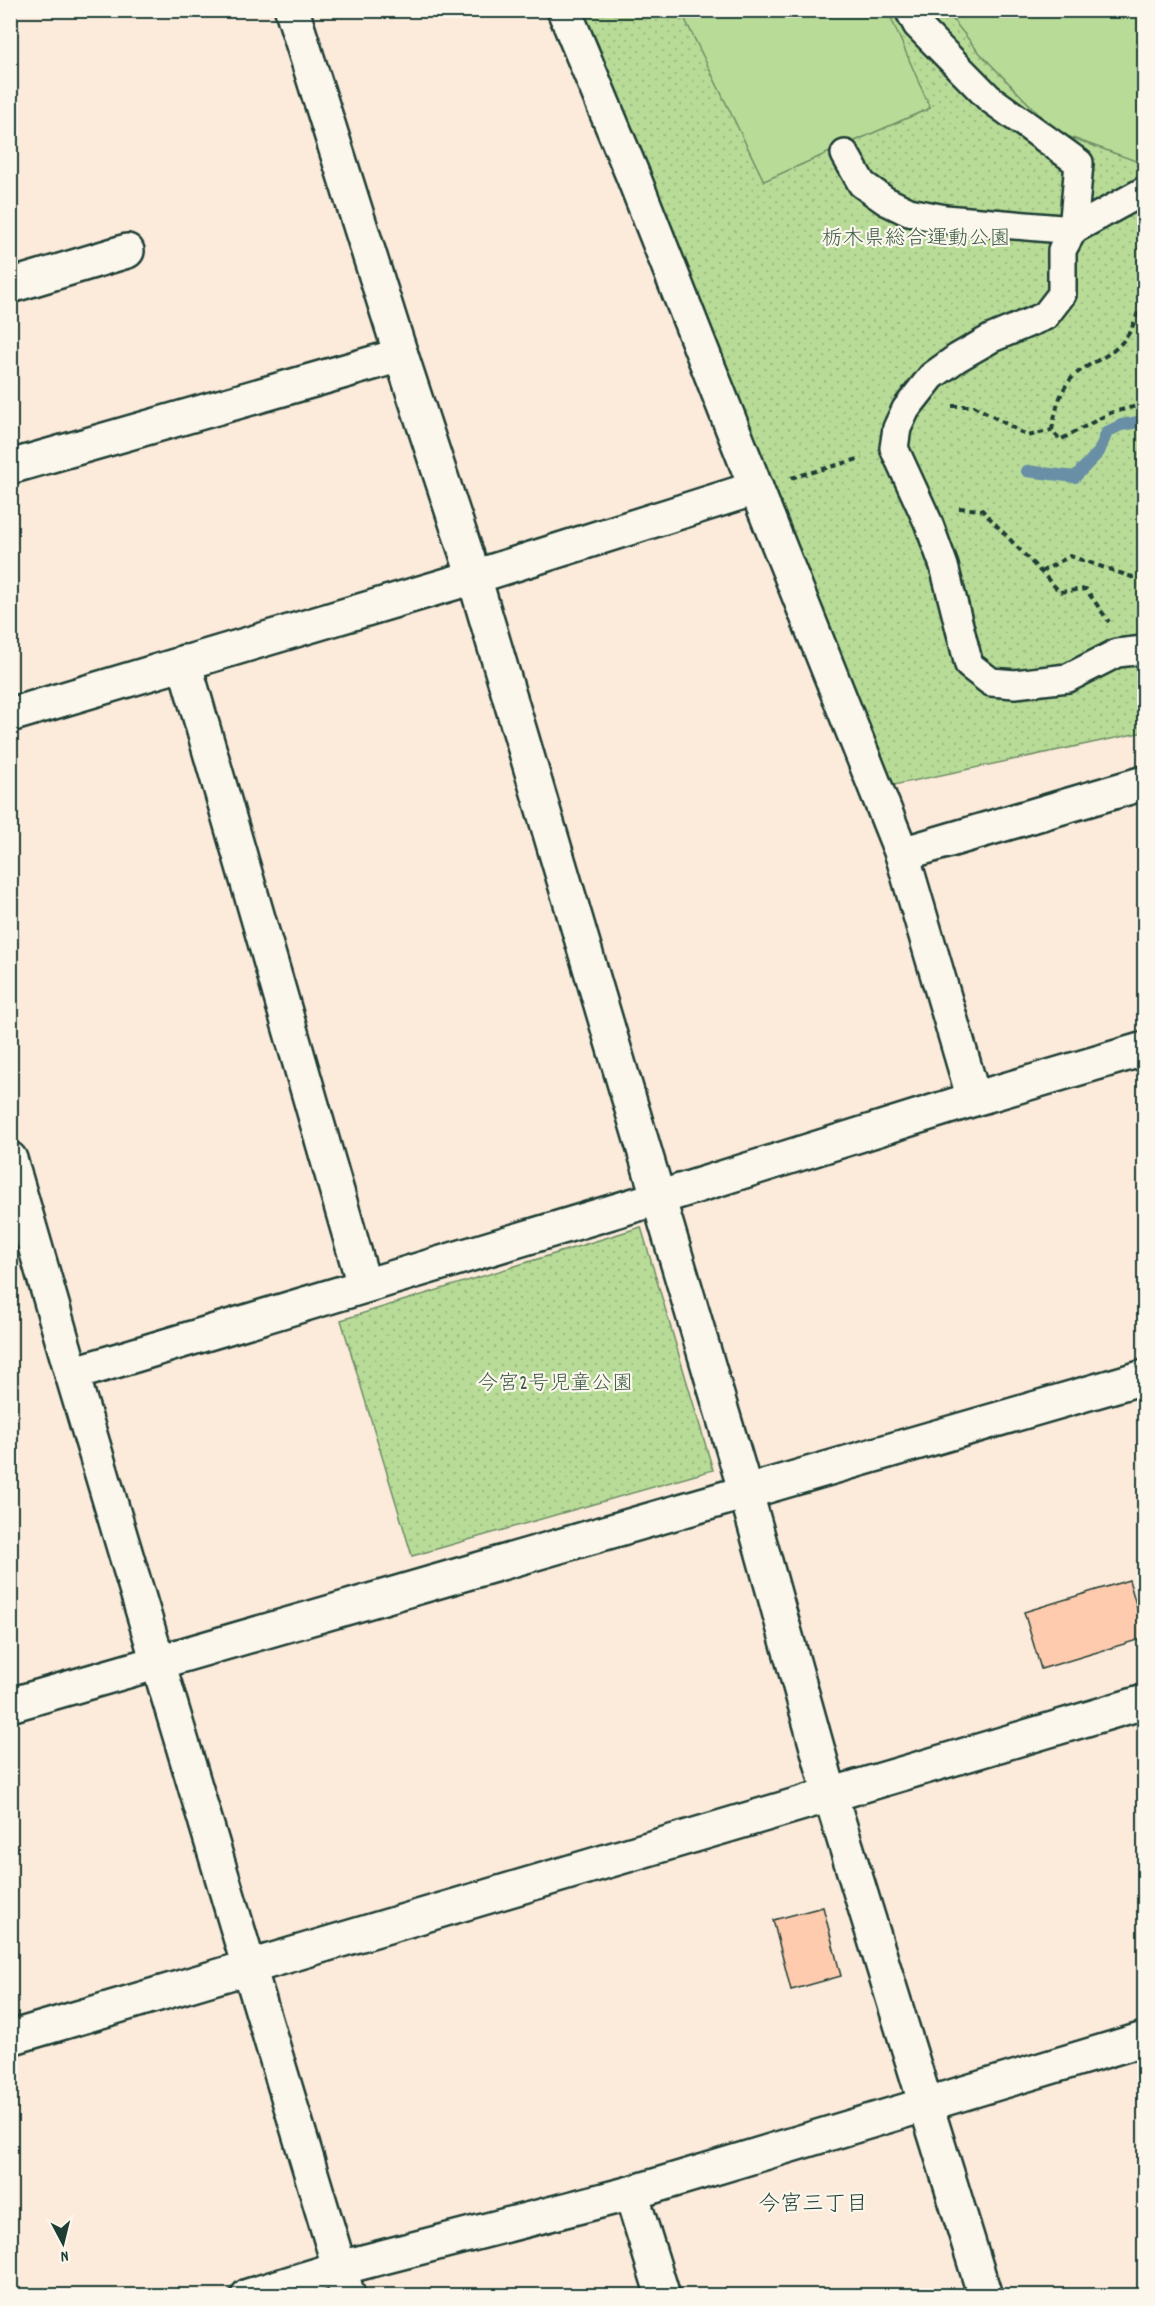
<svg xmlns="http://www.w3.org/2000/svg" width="1155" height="2306" font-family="Dekko,'Klee One',sans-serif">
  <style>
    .park { fill: url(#park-dots); stroke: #6c8c66; stroke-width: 1.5 }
    .garden { fill: #b8dc97; stroke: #6c8c66; stroke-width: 1.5 }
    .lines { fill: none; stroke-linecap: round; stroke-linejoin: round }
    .stream { stroke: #678fa6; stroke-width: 12 }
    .building { fill: #ffcbaf; stroke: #1f3d34; stroke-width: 1.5 }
    .pedestrian-casing { stroke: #1f3d34; stroke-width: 32 }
    .minor-casing { stroke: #1f3d34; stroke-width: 38 }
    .tertiary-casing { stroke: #1f3d34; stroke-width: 38 }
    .path { stroke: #1f3d34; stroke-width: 4; stroke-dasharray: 6 4.5; stroke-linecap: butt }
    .pedestrian { stroke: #fbf7ec; stroke-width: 27 }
    .minor { stroke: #fbf7ec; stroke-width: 33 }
    .tertiary { stroke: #fbf7ec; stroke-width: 33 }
    .labels { text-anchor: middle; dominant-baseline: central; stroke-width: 4.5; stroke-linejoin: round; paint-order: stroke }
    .park-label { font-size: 21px; fill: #3e5d48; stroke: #fbf7ec }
    .neighbourhood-label { font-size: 22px; fill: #1f3d34; stroke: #fbf7ec }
  </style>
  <defs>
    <pattern id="park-dots" width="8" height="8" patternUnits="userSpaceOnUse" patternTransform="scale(1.5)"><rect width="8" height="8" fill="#b8dc97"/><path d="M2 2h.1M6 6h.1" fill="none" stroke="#9ebe83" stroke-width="1.8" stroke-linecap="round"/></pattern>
  </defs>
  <rect width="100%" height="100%" fill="#fceada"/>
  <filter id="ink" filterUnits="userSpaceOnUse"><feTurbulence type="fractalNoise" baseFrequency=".0167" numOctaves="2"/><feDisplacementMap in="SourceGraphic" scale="12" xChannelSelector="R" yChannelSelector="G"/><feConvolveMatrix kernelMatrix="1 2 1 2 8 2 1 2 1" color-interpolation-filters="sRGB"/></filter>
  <g filter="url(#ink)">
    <!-- park -->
    <g class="park">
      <path d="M582,11h562v721l-264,56 -282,-744z"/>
      <path d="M641,1227l72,243 -301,86 -71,-236z"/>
    </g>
    <!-- garden -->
    <g class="garden">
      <path d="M681,11h207l42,97 -166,73z"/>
      <path d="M946,11h198v153l-88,-32 -79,-82z"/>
    </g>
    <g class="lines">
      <!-- stream -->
      <path class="stream" d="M1027,471l48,6 24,-25 8,-20 14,-7 23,-4"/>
    </g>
    <!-- building -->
    <g class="building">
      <path d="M1129,1580l15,52v6l-103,31 -17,-57z"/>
      <path d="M823,1907l18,69 -50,14 -18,-70z"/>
    </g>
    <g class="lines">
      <defs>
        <g id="pedestrian">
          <path d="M909,10l8,15 72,73 90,65 -6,67 -11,20v44l-17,22 -53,22 -35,20 -25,18 -26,33 -9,19 -3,20 34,74 16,44 25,99 22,17 24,2 53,-6 49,-25 27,-3"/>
          <path d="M845,154l17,30 24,17 23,11 36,7 128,11 71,-39"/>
        </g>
        <g id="minor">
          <path d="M292,10l109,345 73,222 272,916 84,301 155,502"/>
          <path d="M564,10l69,166 123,312"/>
          <path d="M10,286l117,-35"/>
          <path d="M10,467l391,-112"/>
          <path d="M184,662l180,623"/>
          <path d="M10,715l464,-138 282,-89 146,366 242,-71"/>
          <path d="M902,854l72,245"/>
          <path d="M72,1374l586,-176 316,-99 170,-50"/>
          <path d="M10,1705l1134,-328"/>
          <path d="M249,1967l99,329"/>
          <path d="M631,2193l32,103"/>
          <path d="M248,2296l92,-28 291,-75 513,-154"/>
        </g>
        <g id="tertiary">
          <path d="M10,1159l62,215 177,593"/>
          <path d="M10,2038l1134,-336"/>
        </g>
      </defs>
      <!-- pedestrian casing -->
      <use href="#pedestrian" class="pedestrian-casing"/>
      <!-- minor casing -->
      <use href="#minor" class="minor-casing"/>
      <!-- tertiary casing -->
      <use href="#tertiary" class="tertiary-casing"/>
      <!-- path -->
      <g class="path">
        <path d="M1144,292c-5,16 -9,35 -20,48 -11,14 -23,18 -38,27 -25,14 -29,37 -34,63l8,10 50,-27 34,-9"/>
        <path d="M952,406h22l54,30 24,-6"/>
        <path d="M791,478l71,-20"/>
        <path d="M959,508l23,2 78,82 26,-3 23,33"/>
        <path d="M1041,572l29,-16 62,21 12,-3"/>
      </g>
      <!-- pedestrian -->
      <use href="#pedestrian" class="pedestrian"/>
      <!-- minor -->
      <use href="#minor" class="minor"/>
      <!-- tertiary -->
      <use href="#tertiary" class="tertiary"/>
    </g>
  </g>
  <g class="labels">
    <!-- park labels -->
    <g class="park-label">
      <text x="916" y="240">栃木県総合運動公園</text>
      <text x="555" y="1385">今宮2号児童公園</text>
    </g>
    <!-- neighbourhood labels -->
    <g class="neighbourhood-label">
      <text x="813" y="2205">今宮三丁目</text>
    </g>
  </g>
  <!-- margin -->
  <rect width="1155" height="2306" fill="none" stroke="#fbf7ec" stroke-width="36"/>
  <rect x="18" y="18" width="1119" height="2270" fill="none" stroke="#1f3d34" stroke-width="2" filter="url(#ink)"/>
  <!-- north arrow -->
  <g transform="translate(63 2243) rotate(173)" stroke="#fbf7ec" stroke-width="4.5" paint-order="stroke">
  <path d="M0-4.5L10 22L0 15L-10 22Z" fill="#1f3d34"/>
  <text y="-9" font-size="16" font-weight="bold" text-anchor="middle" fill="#1f3d34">N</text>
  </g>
</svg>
